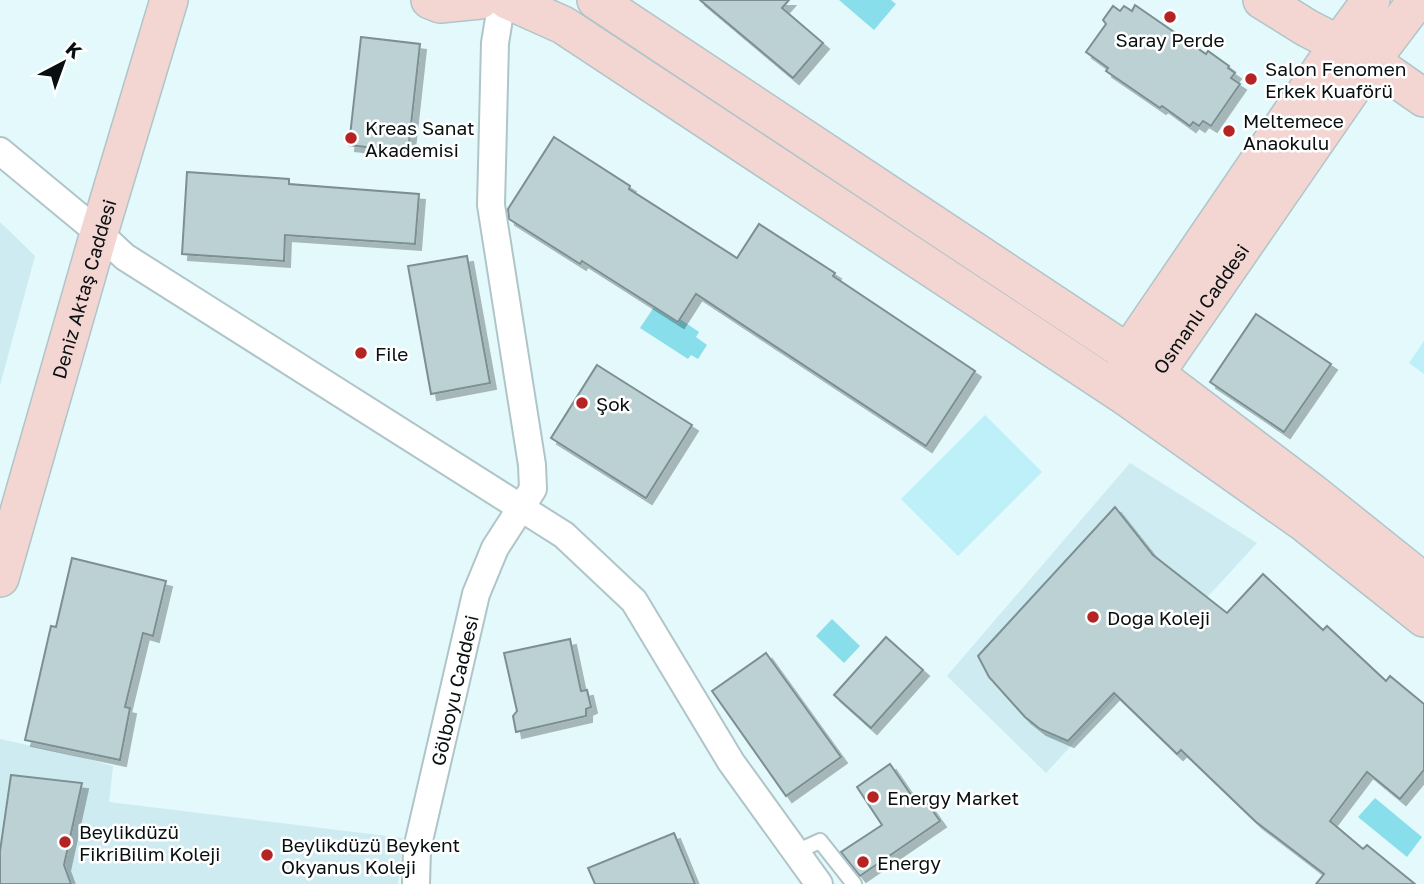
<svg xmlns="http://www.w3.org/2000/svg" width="1424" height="884" font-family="'Golos Text',sans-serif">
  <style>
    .built { fill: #cdebf0 }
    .pitch { fill: #bdf0f8 }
    .water { fill: #88dfeb }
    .building { fill: #bcd1d4; stroke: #7c9093; stroke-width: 2; filter: url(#shadow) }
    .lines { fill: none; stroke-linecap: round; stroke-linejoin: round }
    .lane-casing { stroke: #b0c5c8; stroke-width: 18 }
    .street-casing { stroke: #b0c5c8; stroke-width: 30 }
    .secondary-casing { stroke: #b0c5c8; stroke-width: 40 }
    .lane { stroke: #fff; stroke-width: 14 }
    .street { stroke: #fff; stroke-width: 26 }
    .secondary { stroke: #f3d5d2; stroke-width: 37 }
    .poi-dot { fill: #b42424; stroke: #fff; stroke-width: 2.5 }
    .labels { text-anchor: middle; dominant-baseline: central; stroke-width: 5; stroke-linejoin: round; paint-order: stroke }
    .poi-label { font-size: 19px; fill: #080f10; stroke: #fff; text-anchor: start }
    .street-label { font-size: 19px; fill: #080f10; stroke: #fff }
  </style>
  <defs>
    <filter id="shadow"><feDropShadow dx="6" dy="6" stdDeviation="0" flood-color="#0004"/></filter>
  </defs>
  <rect width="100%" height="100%" fill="#e3f9fc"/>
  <!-- built -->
  <g class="built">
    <path d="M0,222l35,34 -35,129z"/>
    <path d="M1130,463l127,80 -211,230 -99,-97z"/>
    <path d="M0,739l77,17 36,10 -4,36 294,36 -5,46h-398z"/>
  </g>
  <!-- pitch -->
  <g class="pitch">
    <path d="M1424,341v33l-15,-11z"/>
    <path d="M985,415l57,57 -84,84 -57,-57z"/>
  </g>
  <!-- water -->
  <g class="water">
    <path d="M839,0h52l5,4 -22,26z"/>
    <path d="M654,307l23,15 3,-3 19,13 -3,5 11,8 -9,14 -7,-4 -3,4 -48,-31z"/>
    <path d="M832,619l28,27 -16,17 -28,-27z"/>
    <path d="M1375,798l47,39 -15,20 -49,-40z"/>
  </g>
  <!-- building -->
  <g class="building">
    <path d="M700,0h89l-7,8 41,35 -30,35z"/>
    <path d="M1135,5l71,49 2,-3 21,15 -1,2 7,5 -4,5 9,6 -29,42 -8,-5 -4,5 -6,-4 -3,4 -28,-20 -2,2 -54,-37 2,-3 -22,-16 20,-28 -3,-4 10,-14 7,5 4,-5 8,5z"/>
    <path d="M361,37l59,7 -12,108 -59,-7z"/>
    <path d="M554,137l76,49 -1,3 108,69 22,-34 76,49 -2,3 142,95 -49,75 -230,-152 -18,28 -96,-61 -2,3 -71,-45 -1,-10z"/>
    <path d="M187,172l102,7v5l130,10 -4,50 -130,-9 -1,26 -102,-7z"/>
    <path d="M467,256l23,127 -59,11 -23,-128z"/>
    <path d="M1256,314l75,50 -47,68 -74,-50z"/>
    <path d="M597,365l95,60 -46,73 -95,-60z"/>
    <path d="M1115,507l38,48 74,58 36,-39 60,56 4,-4 59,55 4,-5 34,28v66l-24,29 -33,-27 -37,49 33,28 4,-4 48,39h-99l8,-10 -68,-52 -75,-72 -4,4 -63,-61 -46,48 -28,-12 -15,-12 -36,-40 -11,-21z"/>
    <path d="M72,558l94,23 -13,55 -10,-3 -18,74 5,1 -10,52 -95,-20 26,-114 5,1z"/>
    <path d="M886,637l37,33 -52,58 -37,-33z"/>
    <path d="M570,639l11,52 6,-1 4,17 -5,2v7l-70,16 -3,-16 4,-5 -13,-58z"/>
    <path d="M766,653l75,104 -55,39 -74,-105z"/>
    <path d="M890,764l26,38 7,-5 17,24 -80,55 -19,-24 41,-27 -25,-38z"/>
    <path d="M11,775l71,8 -18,82 7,19h-71v-33z"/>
    <path d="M674,833l21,51h-100l-7,-16z"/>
  </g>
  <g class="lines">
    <defs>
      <path id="lane" d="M796,852l24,-11 34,43"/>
      <g id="street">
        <path d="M0,151l99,82 26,24 439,278 70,66 97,161 88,122"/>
        <path id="s1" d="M416,884l1,-35 59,-255 19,-46 38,-59 -1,-24 -41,-260 4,-162 7,-43"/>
      </g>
      <g id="secondary">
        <path d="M430,0l10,4 40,-4"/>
        <path d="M507,0l56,25 559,369 184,130 118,94"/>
        <path d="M596,0l532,353 186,141 110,88"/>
        <path d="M1262,0l45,28 64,33 53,37"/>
        <path d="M1125,379l3,-26 210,-308 33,-45"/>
        <path id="s2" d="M1135,386l20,-12 216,-313 46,-61"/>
        <path id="s3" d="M0,578l99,-345 70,-233"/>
      </g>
    </defs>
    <!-- lane casing -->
    <use href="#lane" class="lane-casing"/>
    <!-- street casing -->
    <use href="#street" class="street-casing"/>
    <!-- secondary casing -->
    <use href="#secondary" class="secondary-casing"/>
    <!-- lane -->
    <use href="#lane" class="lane"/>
    <!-- street -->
    <use href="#street" class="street"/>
    <!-- secondary -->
    <use href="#secondary" class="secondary"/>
  </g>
  <!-- markers -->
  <g class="poi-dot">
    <circle cx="1170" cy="17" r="7"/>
    <circle cx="1251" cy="79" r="7"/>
    <circle cx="1229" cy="131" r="7"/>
    <circle cx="351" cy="138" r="7"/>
    <circle cx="361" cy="353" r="7"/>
    <circle cx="582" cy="403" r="7"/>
    <circle cx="1093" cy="617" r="7"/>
    <circle cx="873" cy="797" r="7"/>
    <circle cx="65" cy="842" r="7"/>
    <circle cx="267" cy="855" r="7"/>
    <circle cx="863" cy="862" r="7"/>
  </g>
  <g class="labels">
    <!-- poi labels -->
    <g class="poi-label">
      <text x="1170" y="39" text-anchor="middle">Saray Perde</text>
      <text x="1265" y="68">Salon Fenomen<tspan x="1265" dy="22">Erkek Kuaförü</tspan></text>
      <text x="1243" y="120">Meltemece<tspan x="1243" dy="22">Anaokulu</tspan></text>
      <text x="365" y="127">Kreas Sanat<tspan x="365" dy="22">Akademisi</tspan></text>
      <text x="375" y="353">File</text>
      <text x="596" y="403">Şok</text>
      <text x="1107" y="617">Doğa Koleji</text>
      <text x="887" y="797">Energy Market</text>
      <text x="79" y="831">Beylikdüzü<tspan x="79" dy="22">FikriBilim Koleji</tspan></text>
      <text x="281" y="844">Beylikdüzü Beykent<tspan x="281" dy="22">Okyanus Koleji</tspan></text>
      <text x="877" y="862">Energy</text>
    </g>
    <!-- street labels -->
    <g class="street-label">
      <text stroke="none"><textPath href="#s3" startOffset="301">Deniz Aktaş Caddesi</textPath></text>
      <text stroke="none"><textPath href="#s2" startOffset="103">Osmanlı Caddesi</textPath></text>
      <text stroke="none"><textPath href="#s1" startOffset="198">Gölboyu Caddesi</textPath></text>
    </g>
  </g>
  <!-- north arrow -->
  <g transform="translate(63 63) rotate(41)" stroke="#ffffff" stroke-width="5" paint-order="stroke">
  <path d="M0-5L12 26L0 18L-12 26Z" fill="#080f10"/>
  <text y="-10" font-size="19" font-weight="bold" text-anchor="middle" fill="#080f10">K</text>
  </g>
</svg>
